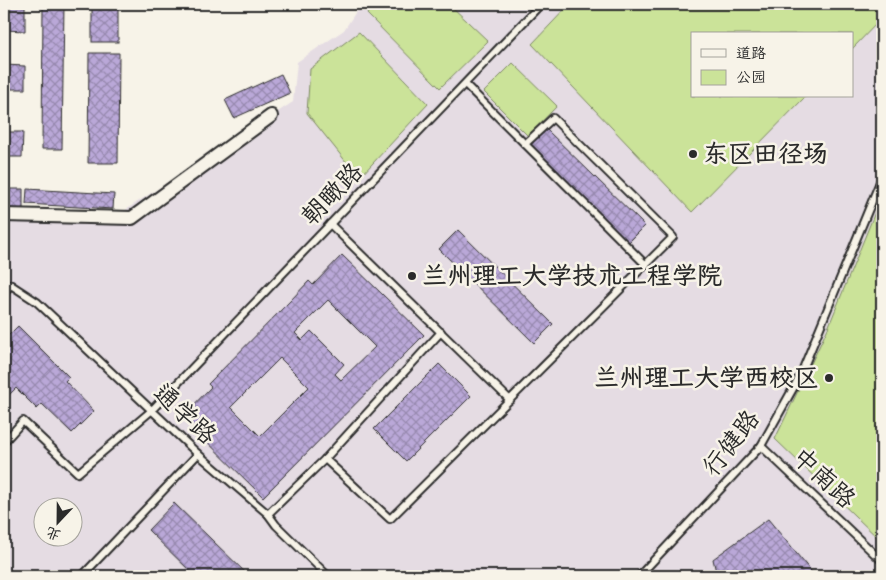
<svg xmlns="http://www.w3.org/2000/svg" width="886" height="580" font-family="Caveat,'LXGW WenKai TC',sans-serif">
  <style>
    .built { fill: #e5dce3; fill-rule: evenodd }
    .green { fill: #cbe399; stroke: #7b8762 }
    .building { fill: url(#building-cross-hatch); stroke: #2b2b2b; fill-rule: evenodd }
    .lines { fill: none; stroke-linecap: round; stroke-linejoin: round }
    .service-casing { stroke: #2b2b2b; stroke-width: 10 }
    .minor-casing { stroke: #2b2b2b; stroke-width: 16 }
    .service { stroke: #f7f3e8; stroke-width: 6 }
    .minor { stroke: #f7f3e8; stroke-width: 12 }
    .poi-dot { fill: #2b2b2b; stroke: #f7f3e8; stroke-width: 2 }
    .labels { text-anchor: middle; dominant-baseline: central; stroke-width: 5; stroke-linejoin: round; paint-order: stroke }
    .poi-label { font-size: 25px; font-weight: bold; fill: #2b2b2b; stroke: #f7f3e8; text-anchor: start }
    .street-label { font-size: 25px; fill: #2b2b2b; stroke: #f7f3e8 }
  </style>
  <defs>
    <pattern id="building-cross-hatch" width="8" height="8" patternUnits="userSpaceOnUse" patternTransform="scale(1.25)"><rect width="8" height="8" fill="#baa8d8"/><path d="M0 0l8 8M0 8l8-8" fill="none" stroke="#9789af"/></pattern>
  </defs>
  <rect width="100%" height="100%" fill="#f7f3e8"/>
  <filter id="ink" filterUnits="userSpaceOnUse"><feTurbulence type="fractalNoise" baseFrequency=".02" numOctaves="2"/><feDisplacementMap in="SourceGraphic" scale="10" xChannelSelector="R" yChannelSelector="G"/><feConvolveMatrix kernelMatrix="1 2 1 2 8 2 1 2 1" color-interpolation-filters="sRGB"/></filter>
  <g filter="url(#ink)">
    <!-- built -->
    <path class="built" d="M361,4h521v572h-878v-358l107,1 182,-117 4,-40 47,-32zM692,34h160v62h-160zM42,508h30v30h-30z"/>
    <!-- green -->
    <g class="green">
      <path d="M373,4h76l39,37 -48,47 -73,-74z"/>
      <path d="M570,4h312v14l-30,31v-15h-160v62h114l-114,116 -160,-168z"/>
      <path d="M359,32l69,72 -69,74 -52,-65 3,-44z"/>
      <path d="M513,63l44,43 -29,30 -44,-44z"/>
      <path d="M882,195v347l-107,-103 53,-111z"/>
    </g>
    <!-- building -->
    <g class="building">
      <path d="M43,4h21l-2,145h-20z"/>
      <rect x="92" y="4" width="26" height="38"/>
      <path d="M4,6h21v25l-21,-1z"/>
      <path d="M89,53h30l-1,110h-30z"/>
      <path d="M4,65l21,1v23h-21z"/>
      <path d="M281,74l9,19 -56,25 -9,-18z"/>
      <path d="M546,129l99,97 -16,16 -99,-97z"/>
      <path d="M4,132h19l-1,25h-18z"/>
      <path d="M4,189h19v21l-19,-1z"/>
      <path d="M27,189l87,5 -1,15 -87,-5z"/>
      <path d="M458,230l95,94 -19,19 -95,-94z"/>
      <path d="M342,255l82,80 -161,162 -81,-80 29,-30 -3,-3 83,-84 18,-19 4,4zM328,300l47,47 -34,33 -6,-6 9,-10 -33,-33 -9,9 -7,-7zM280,358l29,29 -49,49 -29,-29z"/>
      <path d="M18,326l51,51 -4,4 29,30 -22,22 -30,-29 -5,5 -21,-21 -12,12v-60z"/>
      <path d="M439,364l32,32 -65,65 -32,-32z"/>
      <path d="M174,503l75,73h-54l-47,-46z"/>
      <path d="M768,519l47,57h-98l-4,-17z"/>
    </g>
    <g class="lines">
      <defs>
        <g id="service">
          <path d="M525,144l121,121"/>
          <path d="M330,224l180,176"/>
          <path d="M4,283l7,2 26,17 161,152 70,60 8,11 52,51"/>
          <path d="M4,292l7,-7"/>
          <path d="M4,442l19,-21 55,52 73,-62 390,-407"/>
          <path d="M761,446l121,115"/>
          <path d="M325,459l65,60 283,-282 -120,-119 -28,26 -59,-59"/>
          <path d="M268,514l57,-55 116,-127"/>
          <path d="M82,576l116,-122"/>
          <path d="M639,576l122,-130 39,-70 82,-199"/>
        </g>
        <path id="minor" d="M4,215l128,3 139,-102"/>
      </defs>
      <!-- service casing -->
      <use href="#service" class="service-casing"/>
      <!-- minor casing -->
      <use href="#minor" class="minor-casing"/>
      <!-- service -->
      <use href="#service" class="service"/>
      <!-- minor -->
      <use href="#minor" class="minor"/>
    </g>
  </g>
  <!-- markers -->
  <g class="poi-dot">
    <circle cx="693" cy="154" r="5"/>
    <circle cx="412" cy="276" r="5"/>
    <circle cx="829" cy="378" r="5"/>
  </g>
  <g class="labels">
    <!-- poi labels -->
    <g class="poi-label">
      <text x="703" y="154">东区田径场</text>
      <text x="422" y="276">兰州理工大学技术工程学院</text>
      <text x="819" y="378" text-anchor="end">兰州理工大学西校区</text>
    </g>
    <!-- street labels -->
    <g class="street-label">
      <text transform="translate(332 194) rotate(-46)">朝瞰路</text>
      <text transform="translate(185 414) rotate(43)">通学路</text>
      <text transform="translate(731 443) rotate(-52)">行健路</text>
      <text transform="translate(824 478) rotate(43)">中南路</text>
    </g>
  </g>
  <!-- margin -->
  <rect width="886" height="580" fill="none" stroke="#f7f3e8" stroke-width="20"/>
  <rect x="10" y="10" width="866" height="560" fill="none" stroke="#2b2b2b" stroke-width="2" filter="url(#ink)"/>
  <!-- legend -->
  <rect x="691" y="32" width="162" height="65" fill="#f7f3e8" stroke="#a5a39c"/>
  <rect x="701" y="49" width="25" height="8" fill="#f7f3e8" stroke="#a5a39c"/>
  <text x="736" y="58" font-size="15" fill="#2b2b2b">道路</text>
  <rect x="701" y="70" width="25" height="15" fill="#cbe399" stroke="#a5a39c"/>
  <text x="736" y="82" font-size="15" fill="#2b2b2b">公园</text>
  <!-- north arrow -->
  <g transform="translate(58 522) rotate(202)"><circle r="24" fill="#f7f3e8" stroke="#a5a39c"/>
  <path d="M0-4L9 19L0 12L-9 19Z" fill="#2b2b2b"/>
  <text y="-8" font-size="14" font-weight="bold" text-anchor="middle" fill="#2b2b2b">北</text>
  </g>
</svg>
